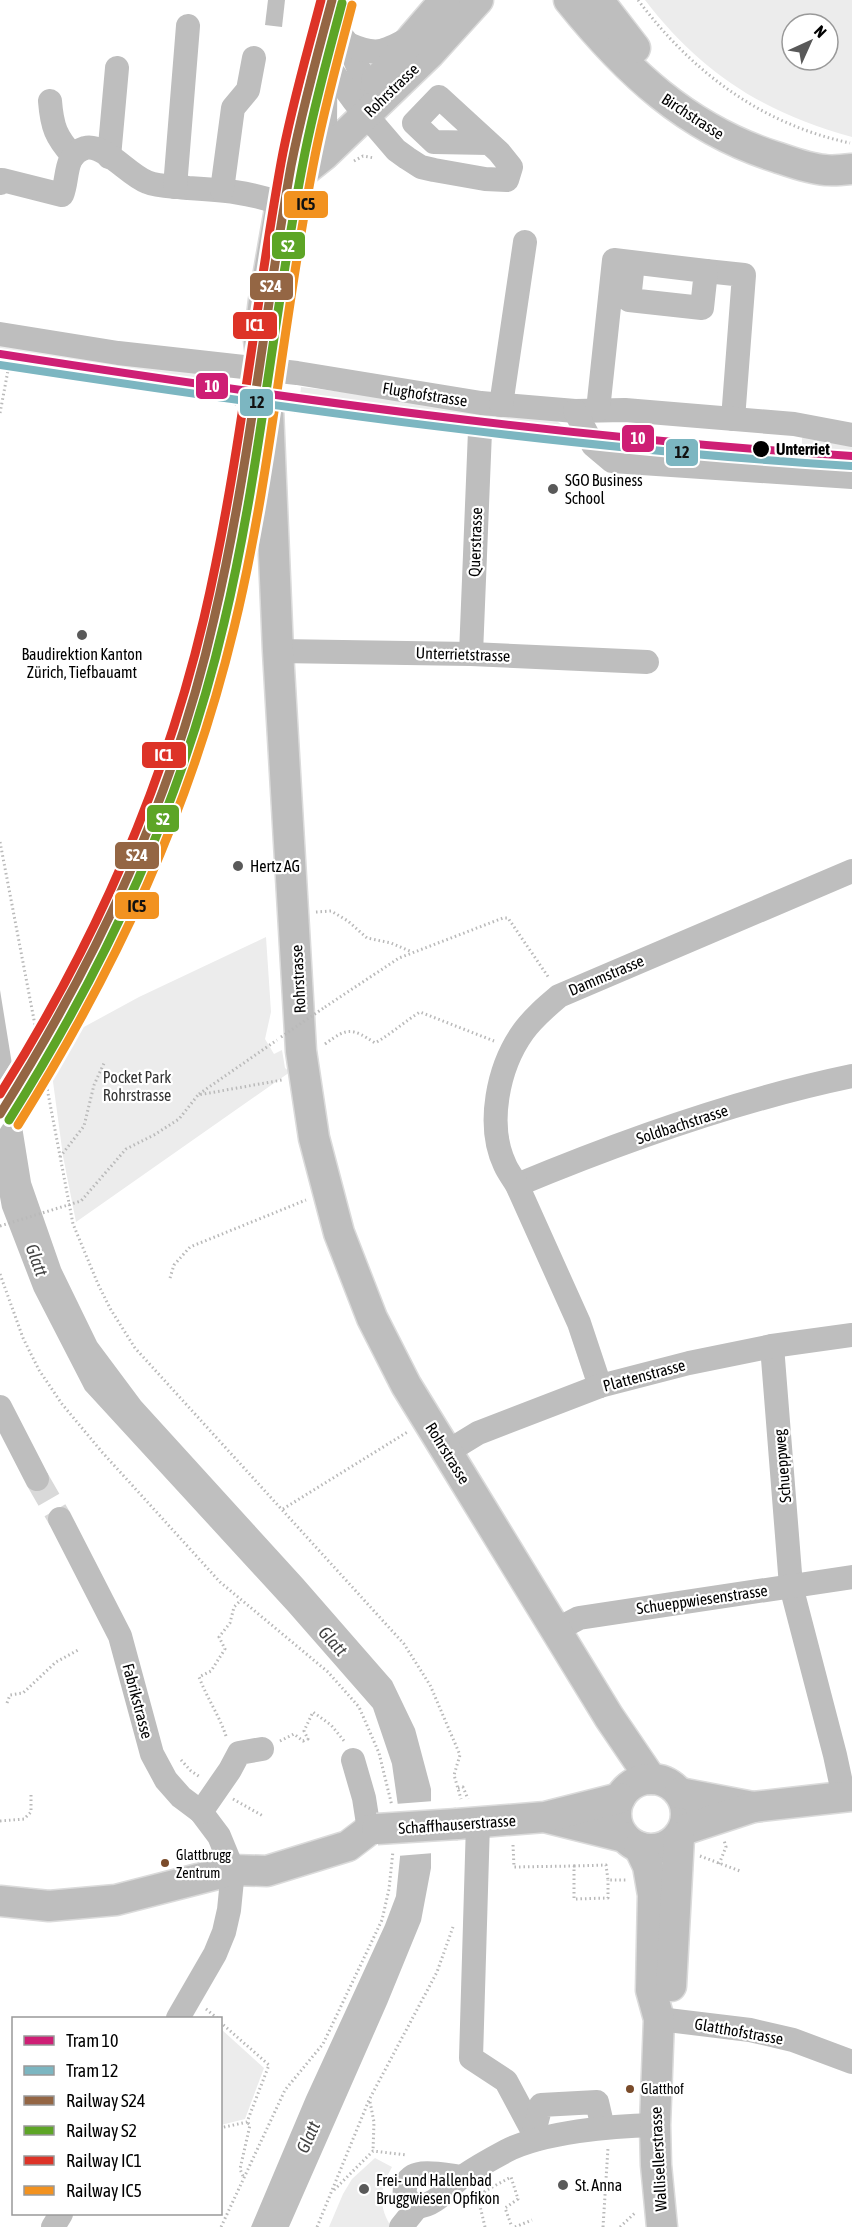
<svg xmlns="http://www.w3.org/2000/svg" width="852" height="2227" font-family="'Asap Condensed',sans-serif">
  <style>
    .green { fill: #ececec; fill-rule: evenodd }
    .water { fill: #bfbfbf }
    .pier { fill: #fff }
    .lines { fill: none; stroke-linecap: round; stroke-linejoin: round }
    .minor-tunnel { stroke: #d9d9d9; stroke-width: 24; stroke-dasharray: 24 12; stroke-linecap: butt }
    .major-casing { stroke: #dbdbdb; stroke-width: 33 }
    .path { stroke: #b9b9b9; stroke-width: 3; stroke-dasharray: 1.5 3; stroke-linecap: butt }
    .minor { stroke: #bebebe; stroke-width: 24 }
    .major { stroke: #bebebe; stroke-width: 30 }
    .major-bridge-casing { stroke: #dbdbdb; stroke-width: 33; stroke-linecap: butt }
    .path-bridge { stroke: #b9b9b9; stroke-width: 3; stroke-dasharray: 1.5 3; stroke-linecap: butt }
    .major-bridge { stroke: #bebebe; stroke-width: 30 }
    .rail-1-casing { stroke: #fff; stroke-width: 14 }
    .rail-2-casing { stroke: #fff; stroke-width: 14 }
    .rail-3-casing { stroke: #fff; stroke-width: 14 }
    .rail-4-casing { stroke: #fff; stroke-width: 14 }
    .rail-1 { stroke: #946644; stroke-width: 9 }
    .rail-2 { stroke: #5da526; stroke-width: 9 }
    .rail-3 { stroke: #dd3327; stroke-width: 9 }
    .rail-4 { stroke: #f29220; stroke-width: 9 }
    .tram-1-casing { stroke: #fff; stroke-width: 12 }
    .tram-2-casing { stroke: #fff; stroke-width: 12 }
    .tram-1 { stroke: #ce1f75; stroke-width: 8 }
    .tram-2 { stroke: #7cb6c1; stroke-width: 8 }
    .stop-dot { fill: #000; stroke: #fff; stroke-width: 2 }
    .poi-dot { fill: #595959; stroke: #fff; stroke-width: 2 }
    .bus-dot { fill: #7a4b2a; stroke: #fff; stroke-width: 2 }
    .labels { text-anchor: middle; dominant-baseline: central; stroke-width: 4.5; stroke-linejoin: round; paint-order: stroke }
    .bus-label { font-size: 14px; fill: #000; stroke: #fff; text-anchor: start }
    .street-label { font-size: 16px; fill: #000; stroke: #fff }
    .stop-label { font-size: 16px; font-weight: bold; fill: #000; stroke: #fff; text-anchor: start }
    .poi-label { font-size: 16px; fill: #000; stroke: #fff; text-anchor: start }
    .park-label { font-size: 16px; fill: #333; stroke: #fff }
    .water-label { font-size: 18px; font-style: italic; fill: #444; stroke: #fff }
    .line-badge { stroke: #fff; stroke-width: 2 }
    .badge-label { font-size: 16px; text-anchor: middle; font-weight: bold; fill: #fff }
    .pale-badge-label { font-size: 16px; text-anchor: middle; font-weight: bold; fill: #111 }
  </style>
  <rect width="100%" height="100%" fill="#fff"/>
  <!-- green -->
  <g class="green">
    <path d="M645,0h207v137c-88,-24 -151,-64 -207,-137zM792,24h36v36h-36z"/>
    <path d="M0,340l225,36 -3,18 -222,-34z"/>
    <path d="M301,387l251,30 28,23 -281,-35z"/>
    <path d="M807,437l45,4v21l-52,-2 2,-11v-11z"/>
    <path d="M266,937l5,75 -6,27 9,15 8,-4 3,18 5,4 -214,150 -13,-66 -14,-104 22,-18 68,-37z"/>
    <path d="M221,2029l43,39 -19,51 -24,6z"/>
    <path d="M375,2158l17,9c-12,21 -14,37 -2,58l6,2h-67l14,-33 9,-15z"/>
  </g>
  <!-- water -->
  <g class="water">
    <path d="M268,0h17l-3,27 -17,-2z"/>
    <path d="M0,990l31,192 30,86 36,74 44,59 162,178 89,102 23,48 16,60v79l-10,53 -34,83 -98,223h-38l55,-130 79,-172 11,-29 4,-39 -2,-51 -6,-42 -19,-56 -85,-97 -203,-221 -51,-99 -32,-83 -2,-11z"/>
  </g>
  <!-- pier -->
  <g class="pier">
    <path d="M14,1058l7,45 -6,3 -15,23v-49z"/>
    <path d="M434,1801v52l-37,3 -2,-52z"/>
  </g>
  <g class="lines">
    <!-- minor-tunnel -->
    <path class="minor-tunnel" d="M37,1479l23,40"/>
    <defs>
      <g id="major">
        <path d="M478,0l-48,53 -106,102 -24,19 -9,11 -11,24 -16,91 -5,40 9,69 10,242 23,400 13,87 25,95 33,85 34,67 35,57 168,275 42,62"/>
        <path d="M569,0c57,71 118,129 207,157 15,5 33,12 49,13 8,1 18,0 27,-1"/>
        <path d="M598,0l37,48"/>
        <path d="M376,81l14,-14 23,-30 32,-37"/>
        <circle cx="651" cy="1814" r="35"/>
        <path d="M680,1793l73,14"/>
        <path d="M548,1818l76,19"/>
        <path d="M457,1824l88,-7 75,-19"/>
        <path d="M683,1830l70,-23 99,-11"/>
        <path d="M639,1847l9,19 5,29 -2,95 8,29 -4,106 1,40 6,62"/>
        <path d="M0,1901l49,5 67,-6 117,-30 34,1 81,-25 21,-16"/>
        <path d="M671,1986l8,-149"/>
      </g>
    </defs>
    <!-- major casing -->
    <use href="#major" class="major-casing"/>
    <!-- path -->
    <g class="path">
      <path d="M638,0c54,72 123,124 212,143"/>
      <path d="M354,161l9,-5 11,2"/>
      <path d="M0,364l167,26 77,16"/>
      <path d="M294,412l16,-1 149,18"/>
      <path d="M0,413l9,-48"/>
      <path d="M501,434l68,8"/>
      <path d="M0,842l73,382 25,60 13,26 24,38 269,296 26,41 30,70 -6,20 7,24"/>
      <path d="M316,912l15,-1 17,10 19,17 24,5 21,9"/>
      <path d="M325,1007l74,-49 104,-40h5l41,60"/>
      <path d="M325,1044c23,-17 27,-16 50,-1 16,-9 29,-21 45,-31l74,29"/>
      <path d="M199,1094l78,-54"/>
      <path d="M60,1157l24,-31 10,-41 11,-24"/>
      <path d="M0,1226l81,-25 45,-52 28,-14 25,-16 19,-24 84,-15"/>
      <path d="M0,1274l23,64 16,32 23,34 40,48 118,130 108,90 31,35 20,46 13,53"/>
      <path d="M170,1278l4,-13 16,-18 116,-47"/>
      <path d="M283,1509l126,-78"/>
      <path d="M7,1703l3,-8 13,-2 33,-31 24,-13"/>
      <path d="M226,1736c-7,-21 -19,-38 -27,-59l12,-6 14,-22 -6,-12 11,-14 4,-16 7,-7"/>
      <path d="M280,1741l14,-7 9,7 5,-2 -4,-8 9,-19 18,13 14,17"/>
      <path d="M181,1760l10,11 9,6"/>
      <path d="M458,1788l5,-1 5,12"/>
      <path d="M233,1799l30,17"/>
      <path d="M0,1821l24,-2 7,-7v-17"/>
      <path d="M513,1845l1,22 60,-1v33l34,-1v-18"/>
      <path d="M700,1856l40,15"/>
      <path d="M719,1864l7,-17 -2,-7"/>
      <path d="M574,1866l32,-1 2,15h20"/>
      <path d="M206,2009l11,9"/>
      <path d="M220,2022l49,43 -22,57 -27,6"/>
      <path d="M370,2102l4,20 -1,29"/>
      <path d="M243,2176l-3,-7 10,-44 -3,-3"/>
      <path d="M334,2190l39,-39 34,4"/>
      <path d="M221,2227l64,-137 38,-46 59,-124 7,-31 4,-38"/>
      <path d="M317,2227l52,-127 68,-128 16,-45"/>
      <path d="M485,2227l-5,-21 5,-15 26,-14 7,22 -13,9 7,19"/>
      <path d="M515,2227l17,-7"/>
      <path d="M603,2227l5,-79"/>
      <path d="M620,2227l16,-15"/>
    </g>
    <!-- minor -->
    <g class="minor">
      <path d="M327,17l21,27 20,46 -1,18"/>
      <path d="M348,44c29,13 36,8 62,-6"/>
      <path d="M324,60l30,41 42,49 11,8 14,9 13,3 51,9 22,1 4,-13 -12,-15 -60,-55 -25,26 20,19 55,1"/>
      <path d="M50,101c2,26 6,36 23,55"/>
      <path d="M325,126l1,-126"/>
      <path d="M109,157l8,-89"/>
      <path d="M0,183l2,-3 60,15c7,-17 1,-40 23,-47 19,-5 43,27 62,34 12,5 27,4 41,6 33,2 63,4 94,16"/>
      <path d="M175,187l13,-161"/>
      <path d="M222,190l11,-82 15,-18 6,-32"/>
      <path d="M706,271l38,4 -11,144"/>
      <path d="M0,334l118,19 179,20 184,30 94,8 50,-1 169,14 58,11"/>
      <path d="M501,405l24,-163"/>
      <path d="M598,410l16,-150 92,11 -4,37 -73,-8 4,-37"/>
      <path d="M575,411l18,34 19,16 240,16"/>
      <path d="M278,651l193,3 176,8"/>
      <path d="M471,654l9,-223"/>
      <path d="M517,1185c108,-45 220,-85 335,-109"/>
      <path d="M772,1346l19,240 44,169 9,42"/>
      <path d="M600,1386l-21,-63 -62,-138c-4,-7 -9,-13 -12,-20 -19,-40 -7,-98 18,-133 10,-14 23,-25 36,-36l293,-125"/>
      <path d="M0,1407l37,72"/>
      <path d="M447,1452l31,-19 122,-47 89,-23 83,-17 80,-11"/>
      <path d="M60,1519l60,117 32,118 14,26 15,17 20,15 18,24 14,34 -4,40 -5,22 -9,22 -37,64"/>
      <path d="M556,1630l23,-12 273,-41"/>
      <path d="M353,1760l11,38 5,32"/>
      <path d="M201,1812l29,-42 9,-17 23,-4"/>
      <path d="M478,1823l-7,235 35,23 31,58"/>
      <path d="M659,2019l91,11 43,10 59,22"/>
      <path d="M534,2132l7,-27 56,-3 6,26"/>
      <path d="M462,2177c-16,-1 -53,-13 -57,11 -2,9 5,14 12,19 20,-2 29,-18 45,-30 13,-9 29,-18 44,-26 37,-19 106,-25 149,-26"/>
      <path d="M53,2227l8,-13"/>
      <path d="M401,2227l16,-20"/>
    </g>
    <!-- major -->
    <use href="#major" class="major"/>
    <defs>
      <path id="major-bridge" d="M377,1829l80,-5"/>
    </defs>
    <!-- major-bridge casing -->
    <use href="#major-bridge" class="major-bridge-casing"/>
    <!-- path-bridge -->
    <path class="path-bridge" d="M281,1037l44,-30"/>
    <!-- major-bridge -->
    <use href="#major-bridge" class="major-bridge"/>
    <defs>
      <path id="rail-1" d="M0,1114c97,-154 174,-317 214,-495 35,-149 50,-302 77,-453 11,-56 26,-111 41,-166"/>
      <path id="rail-2" d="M9,1120c98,-156 173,-317 215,-497 36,-151 49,-307 79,-460 10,-54 25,-107 39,-160"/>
      <path id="rail-3" d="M0,1094c93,-147 164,-306 204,-476 35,-150 50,-304 77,-455 10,-55 26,-109 40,-163"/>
      <path id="rail-4" d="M18,1125c99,-158 172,-315 216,-497 37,-152 49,-308 79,-462 10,-54 25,-107 39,-161"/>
    </defs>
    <!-- rail-1 casing -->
    <use href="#rail-1" class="rail-1-casing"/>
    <!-- rail-2 casing -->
    <use href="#rail-2" class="rail-2-casing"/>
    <!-- rail-3 casing -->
    <use href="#rail-3" class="rail-3-casing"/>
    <!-- rail-4 casing -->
    <use href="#rail-4" class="rail-4-casing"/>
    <!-- rail-1 -->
    <use href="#rail-1" class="rail-1"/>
    <!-- rail-2 -->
    <use href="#rail-2" class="rail-2"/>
    <!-- rail-3 -->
    <use href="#rail-3" class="rail-3"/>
    <!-- rail-4 -->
    <use href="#rail-4" class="rail-4"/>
    <defs>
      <path id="tram-1" d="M0,354c283,44 566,84 852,102"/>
      <path id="tram-2" d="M0,365c283,43 565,83 851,101"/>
    </defs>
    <!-- tram-1 casing -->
    <use href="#tram-1" class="tram-1-casing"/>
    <!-- tram-2 casing -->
    <use href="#tram-2" class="tram-2-casing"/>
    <!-- tram-1 -->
    <use href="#tram-1" class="tram-1"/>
    <!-- tram-2 -->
    <use href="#tram-2" class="tram-2"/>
  </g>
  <!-- markers -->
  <circle class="stop-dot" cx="761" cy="449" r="9"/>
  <g class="poi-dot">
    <circle cx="553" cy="489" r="6"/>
    <circle cx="82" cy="635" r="6"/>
    <circle cx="238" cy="866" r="6"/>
    <circle cx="563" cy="2185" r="6"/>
    <circle cx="364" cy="2189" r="6"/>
  </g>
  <g class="bus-dot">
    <circle cx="165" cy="1863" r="5"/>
    <circle cx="630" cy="2089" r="5"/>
  </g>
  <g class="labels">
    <!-- bus labels -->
    <g class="bus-label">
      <text x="176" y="1855">Glattbrugg<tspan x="176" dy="18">Zentrum</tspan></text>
      <text x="641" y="2089">Glatthof</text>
    </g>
    <!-- street labels -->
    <g class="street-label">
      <text transform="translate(391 90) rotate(-44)">Rohrstrasse</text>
      <text transform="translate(693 116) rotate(33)">Birchstrasse</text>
      <text transform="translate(425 394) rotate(9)">Flughofstrasse</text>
      <text transform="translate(475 542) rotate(-88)">Querstrasse</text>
      <text transform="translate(463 654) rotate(2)">Unterrietstrasse</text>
      <text transform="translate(606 975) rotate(-23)">Dammstrasse</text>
      <text transform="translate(298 979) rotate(-93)">Rohrstrasse</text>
      <text transform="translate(682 1124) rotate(-18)">Soldbachstrasse</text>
      <text transform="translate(644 1375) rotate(-15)">Plattenstrasse</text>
      <text transform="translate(448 1453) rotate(58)">Rohrstrasse</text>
      <text transform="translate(782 1466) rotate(-95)">Schueppweg</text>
      <text transform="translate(702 1599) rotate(-8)">Schueppwiesenstrasse</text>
      <text transform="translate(138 1701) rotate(75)">Fabrikstrasse</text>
      <text transform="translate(457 1824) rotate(-4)">Schaffhauserstrasse</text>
      <text transform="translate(739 2031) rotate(10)">Glatthofstrasse</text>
      <text transform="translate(658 2159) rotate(-93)">Wallisellerstrasse</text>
    </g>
    <!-- stop labels -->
    <g class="stop-label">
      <text x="776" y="449">Unterriet</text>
    </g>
    <!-- poi labels -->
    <g class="poi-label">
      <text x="565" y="480">SGO Business<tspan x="565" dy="18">School</tspan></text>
      <text x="82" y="654" text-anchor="middle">Baudirektion Kanton<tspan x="82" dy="18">Zürich, Tiefbauamt</tspan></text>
      <text x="250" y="866">Hertz AG</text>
      <text x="376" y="2180">Frei- und Hallenbad<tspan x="376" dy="18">Bruggwiesen Opfikon</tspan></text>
      <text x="575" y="2185">St. Anna</text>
    </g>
    <!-- park labels -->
    <g class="park-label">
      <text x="137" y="1077">Pocket Park<tspan x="137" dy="18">Rohrstrasse</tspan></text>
    </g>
    <!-- water labels -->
    <g class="water-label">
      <text transform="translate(37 1260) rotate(70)">Glatt</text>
      <text transform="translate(333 1641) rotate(48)">Glatt</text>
      <text transform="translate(308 2137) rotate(-66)">Glatt</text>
    </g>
  </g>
  <g class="line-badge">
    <rect x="283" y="190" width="46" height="29" rx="6" fill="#f29220"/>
    <rect x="271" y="231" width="35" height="29" rx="6" fill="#5da526"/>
    <rect x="249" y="272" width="45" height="29" rx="6" fill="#946644"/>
    <rect x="232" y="311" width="46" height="29" rx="6" fill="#dd3327"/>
    <rect x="195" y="372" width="34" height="28" rx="6" fill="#ce1f75"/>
    <rect x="239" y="388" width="35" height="29" rx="6" fill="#7cb6c1"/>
    <rect x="621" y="424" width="34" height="29" rx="6" fill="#ce1f75"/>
    <rect x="665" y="438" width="34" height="29" rx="6" fill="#7cb6c1"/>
    <rect x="141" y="741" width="46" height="28" rx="6" fill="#dd3327"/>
    <rect x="146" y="804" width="34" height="29" rx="6" fill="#5da526"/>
    <rect x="114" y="841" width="46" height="29" rx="6" fill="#946644"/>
    <rect x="114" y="891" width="46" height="29" rx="6" fill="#f29220"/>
  </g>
  <g class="badge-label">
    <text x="288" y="252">S2</text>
    <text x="271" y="292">S24</text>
    <text x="255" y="331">IC1</text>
    <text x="212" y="392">10</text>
    <text x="638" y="444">10</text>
    <text x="164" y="761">IC1</text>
    <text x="163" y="825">S2</text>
    <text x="137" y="861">S24</text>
  </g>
  <g class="pale-badge-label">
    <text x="306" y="210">IC5</text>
    <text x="257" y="408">12</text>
    <text x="682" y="458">12</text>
    <text x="137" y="912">IC5</text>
  </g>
  <!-- legend -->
  <rect x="12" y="2017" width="210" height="198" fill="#ffffff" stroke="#999999" stroke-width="1.5"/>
  <rect x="24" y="2036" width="30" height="9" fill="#ce1f75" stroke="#999999" stroke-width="1.5"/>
  <text x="66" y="2047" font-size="18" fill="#000000">Tram 10</text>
  <rect x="24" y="2066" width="30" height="9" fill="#7cb6c1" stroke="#999999" stroke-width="1.5"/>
  <text x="66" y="2077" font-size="18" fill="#000000">Tram 12</text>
  <rect x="24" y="2096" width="30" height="9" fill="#946644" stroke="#999999" stroke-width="1.5"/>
  <text x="66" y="2107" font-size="18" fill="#000000">Railway S24</text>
  <rect x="24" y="2126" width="30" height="9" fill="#5da526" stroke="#999999" stroke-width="1.5"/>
  <text x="66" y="2137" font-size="18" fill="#000000">Railway S2</text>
  <rect x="24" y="2156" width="30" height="9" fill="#dd3327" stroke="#999999" stroke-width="1.5"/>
  <text x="66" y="2167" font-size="18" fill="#000000">Railway IC1</text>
  <rect x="24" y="2186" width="30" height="9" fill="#f29220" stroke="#999999" stroke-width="1.5"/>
  <text x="66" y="2197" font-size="18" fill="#000000">Railway IC5</text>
  <!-- north arrow -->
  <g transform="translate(810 42) rotate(45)"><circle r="28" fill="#ffffff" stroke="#999999" stroke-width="1.5"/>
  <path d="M0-4.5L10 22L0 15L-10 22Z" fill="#595959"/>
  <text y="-9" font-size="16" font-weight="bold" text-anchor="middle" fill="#000000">N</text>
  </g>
</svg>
